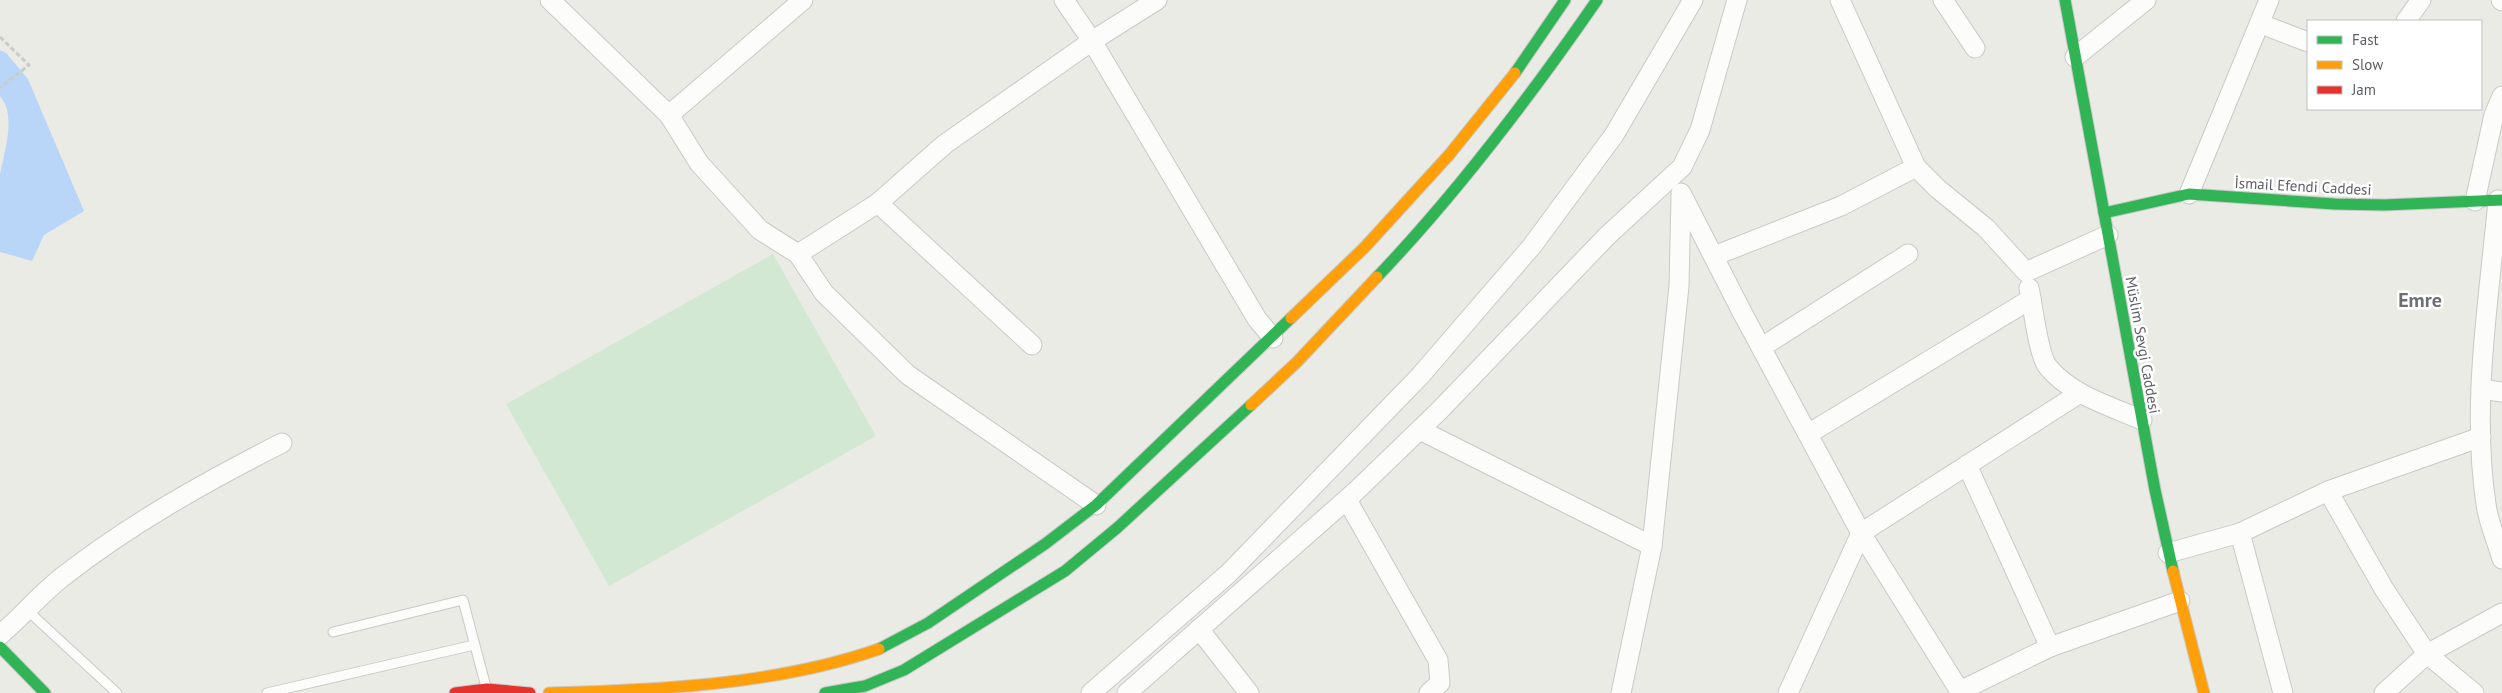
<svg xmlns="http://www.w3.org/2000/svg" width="2502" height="693" font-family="'PT Sans',sans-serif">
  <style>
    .green { fill: #d3e8d3 }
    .water { fill: #b9d5f7 }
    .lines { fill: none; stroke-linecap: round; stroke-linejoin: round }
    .lane-casing { stroke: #c8c9c8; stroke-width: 11 }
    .street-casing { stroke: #c8c9c8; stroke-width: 21 }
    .fast-casing { stroke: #c8c8c7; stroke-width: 13 }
    .slow-casing { stroke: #c8c8c7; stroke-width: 13 }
    .jam-casing { stroke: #c8c8c7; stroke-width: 13 }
    .path { stroke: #c8ccca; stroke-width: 3; stroke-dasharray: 5 2.5; stroke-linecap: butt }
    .lane { stroke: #fcfcfb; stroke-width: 9 }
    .street { stroke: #fcfcfb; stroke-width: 19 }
    .fast { stroke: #30b455; stroke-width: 11 }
    .slow { stroke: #ff9f0a; stroke-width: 11 }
    .jam { stroke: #e5322d; stroke-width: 11 }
    .labels { text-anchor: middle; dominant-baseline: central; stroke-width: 5; stroke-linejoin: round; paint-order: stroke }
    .street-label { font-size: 15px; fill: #5b5e64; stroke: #fff }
    .district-label { font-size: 20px; font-weight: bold; fill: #6c7076; stroke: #fff }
  </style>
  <rect width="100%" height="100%" fill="#ebebe6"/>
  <!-- green -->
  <path class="green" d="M773,254l103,182 -267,150 -103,-182z"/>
  <!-- water -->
  <path class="water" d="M0,50l6,3 22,26 56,132 -40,24 -12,26 -32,-9c0,-23 0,-57 0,-78 4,-22 17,-58 0,-78z"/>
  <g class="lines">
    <defs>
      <g id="lane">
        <path d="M28,611l89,82"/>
        <path d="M333,632l130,-32 23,87"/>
        <path d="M267,693l207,-48"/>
      </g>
      <g id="street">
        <path d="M550,0l119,115 30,48 61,67 38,24 26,39 84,82 188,130"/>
        <path d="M1064,0l28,41 165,278 16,19"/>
        <path d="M1840,0l76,167"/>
        <path d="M1943,0l32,48"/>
        <path d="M2501,0l1,1"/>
        <path d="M2406,21l15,-21"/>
        <path d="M2261,24l47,18"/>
        <path d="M2075,57l71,-57"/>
        <path d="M669,115l134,-115"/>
        <path d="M1681,193l62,121 118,219 100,160"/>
        <path d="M2189,194l80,-194"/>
        <path d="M2498,200c-9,100 -27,204 -12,304 2,18 11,37 16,55"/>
        <path d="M2475,201l19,-86 8,-19"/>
        <path d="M878,203l154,142"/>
        <path d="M798,254l80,-51 67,-59 147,-103 65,-41"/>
        <path d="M1714,256l127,-50 75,-39 22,22 48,39 40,44 82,-37"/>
        <path d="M2029,288c4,17 9,67 19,79 23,28 62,39 94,53"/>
        <path d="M1762,347l146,-93"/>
        <path d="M2481,389l21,3"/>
        <path d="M1420,430l232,116"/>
        <path d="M1808,434l223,-135"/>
        <path d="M2328,491l56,98 43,65 47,39"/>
        <path d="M1347,500l91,160 2,23 -11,10"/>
        <path d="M2240,533l43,160"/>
        <path d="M2168,553l72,-20 88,-42 153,-54"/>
        <path d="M1199,629l50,64"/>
        <path d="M0,635c21,-18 40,-40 61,-57 69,-54 144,-96 221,-135"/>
        <path d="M2050,647l130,-46"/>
        <path d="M1960,691l90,-44 -83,-182"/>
        <path d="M1091,693l138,-120 191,-197 112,-130 82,-111 79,-135"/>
        <path d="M1127,693l228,-201 85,-82 167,-174 75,-69 18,-37 37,-130"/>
        <path d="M1621,693l31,-147 27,-260 2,-90"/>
        <path d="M1788,693l73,-160 219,-140"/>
        <path d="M2384,693l43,-39 75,-41"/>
      </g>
      <g id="fast">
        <path d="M2065,0l90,490 18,81"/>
        <path d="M1515,73l50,-73"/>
        <path d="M2104,213l85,-19 146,10 49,1 118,-5"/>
        <path d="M1377,277c82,-86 153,-180 220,-277"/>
        <path d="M0,647l45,46"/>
        <path d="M879,649l49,-26 117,-79 51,-39 195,-187"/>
        <path d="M825,693l40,-7 39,-16 161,-99 52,-43 134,-123"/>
      </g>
      <g id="slow">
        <path d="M1291,318l74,-71 84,-92 66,-82"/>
        <path d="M1251,405l46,-43 80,-85"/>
        <path d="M2173,571l31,122"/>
        <path d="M549,693c108,-3 227,-8 330,-44"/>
      </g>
      <path id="jam" d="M455,693l32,-4 43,4"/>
    </defs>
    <!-- lane casing -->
    <use href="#lane" class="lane-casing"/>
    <!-- street casing -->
    <use href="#street" class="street-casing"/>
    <!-- fast casing -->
    <use href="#fast" class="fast-casing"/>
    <!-- slow casing -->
    <use href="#slow" class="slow-casing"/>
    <!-- jam casing -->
    <use href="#jam" class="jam-casing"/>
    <!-- path -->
    <path class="path" d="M0,37l29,28 -29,23"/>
    <!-- lane -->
    <use href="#lane" class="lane"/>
    <!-- street -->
    <use href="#street" class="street"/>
    <!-- fast -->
    <use href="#fast" class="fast"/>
    <!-- slow -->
    <use href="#slow" class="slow"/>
    <!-- jam -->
    <use href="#jam" class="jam"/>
  </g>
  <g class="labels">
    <!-- street labels -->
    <g class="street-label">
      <text transform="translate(2303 186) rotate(3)">İsmail Efendi Caddesi</text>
      <text transform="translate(2143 345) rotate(80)">Müslim Sevgi Caddesi</text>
    </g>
    <!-- district labels -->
    <g class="district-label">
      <text x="2420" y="300">Emre</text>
    </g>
  </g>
  <!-- legend -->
  <rect x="2307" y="20" width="175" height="90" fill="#ffffff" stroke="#bdbfc1"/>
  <rect x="2317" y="36" width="25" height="8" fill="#30b455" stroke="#bdbfc1"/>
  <text x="2352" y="45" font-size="15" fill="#5b5e64">Fast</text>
  <rect x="2317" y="61" width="25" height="8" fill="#ff9f0a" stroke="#bdbfc1"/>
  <text x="2352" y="70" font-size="15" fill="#5b5e64">Slow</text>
  <rect x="2317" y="86" width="25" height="8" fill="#e5322d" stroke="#bdbfc1"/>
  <text x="2352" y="95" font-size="15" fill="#5b5e64">Jam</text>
</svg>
